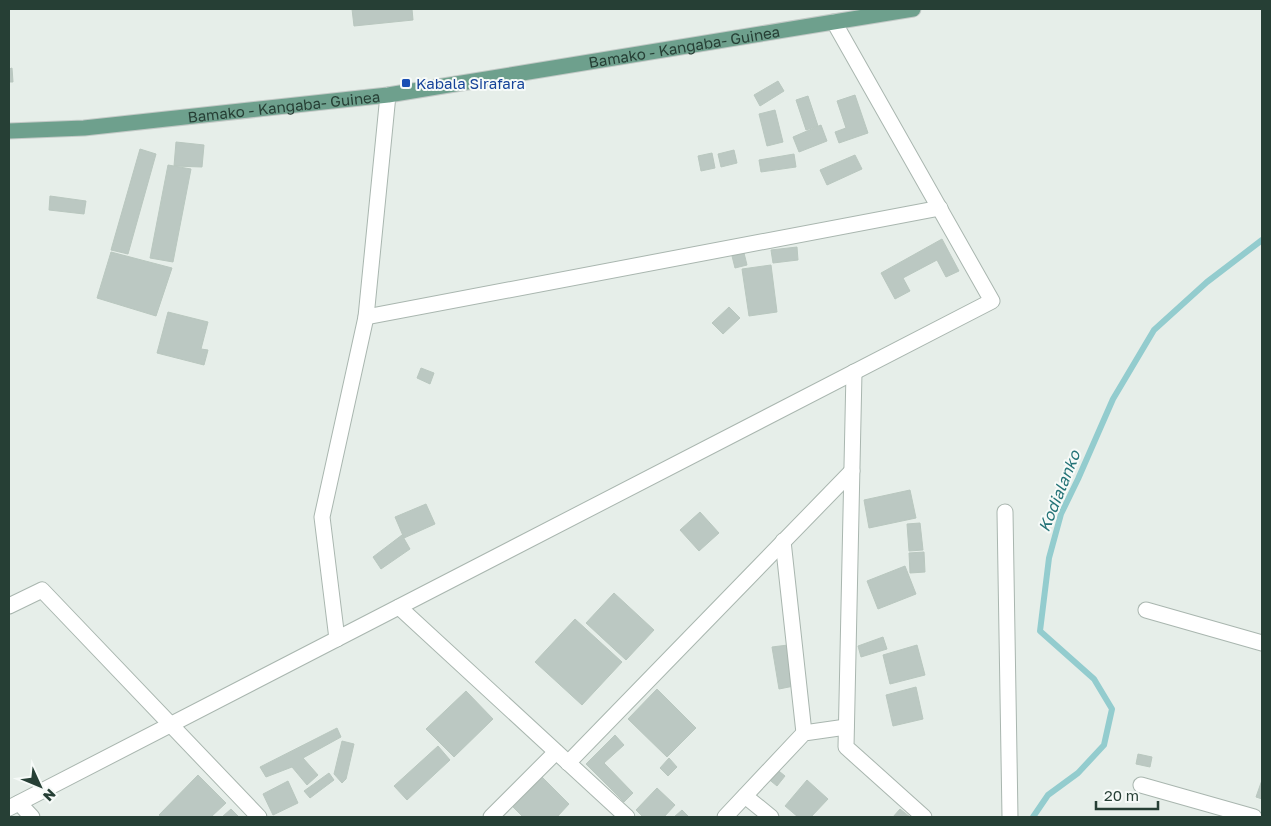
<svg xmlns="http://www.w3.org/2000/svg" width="1271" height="826" font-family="'Golos Text',sans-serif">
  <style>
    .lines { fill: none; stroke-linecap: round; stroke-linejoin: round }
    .stream { stroke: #93ccce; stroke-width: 6 }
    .building { fill: #bbc8c2; stroke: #b9c7bf }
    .minor-casing { stroke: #a9b6af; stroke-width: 17 }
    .major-casing { stroke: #c2c9c6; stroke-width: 17 }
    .minor { stroke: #fff; stroke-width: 15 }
    .major { stroke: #6ea08d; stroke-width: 15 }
    .transit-dot { fill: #1a4fb4; stroke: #f6faf8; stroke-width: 2 }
    .labels { text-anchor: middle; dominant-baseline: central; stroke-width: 4; stroke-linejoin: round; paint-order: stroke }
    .street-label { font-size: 15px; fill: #263f35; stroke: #f6faf8 }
    .transit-label { font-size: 15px; fill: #164399; stroke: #f6faf8; text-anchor: start }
    .water-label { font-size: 16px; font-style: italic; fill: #247377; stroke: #f6faf8 }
  </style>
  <rect width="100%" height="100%" fill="#e6eee9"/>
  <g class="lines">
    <!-- stream -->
    <path class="stream" d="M1033,817l15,-22 30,-22 26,-28 8,-36 -18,-30 -54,-48 9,-73 12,-44 17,-35 35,-80 41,-69 53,-48 55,-42"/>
  </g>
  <!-- building -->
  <g class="building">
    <path d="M352,9h60l1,11 -59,6z"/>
    <path d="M12,68l1,14h-4v-13z"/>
    <path d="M778,81l6,10 -24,15 -6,-11z"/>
    <path d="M855,95l13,38 -29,10 -4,-11 11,-4 -9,-27z"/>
    <path d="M808,96l10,30 -12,4 -10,-30z"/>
    <path d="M775,110l8,32 -16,4 -8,-32z"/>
    <path d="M821,125l6,16 -28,11 -6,-15z"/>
    <path d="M176,142l28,3 -2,22 -28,-1z"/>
    <path d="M140,149l16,5 -28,100 -17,-4z"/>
    <path d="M734,150l3,13 -16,4 -3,-13z"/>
    <path d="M712,153l3,15 -14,3 -3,-15z"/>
    <path d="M794,154l2,13 -35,5 -2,-12z"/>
    <path d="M855,155l7,14 -35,16 -7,-15z"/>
    <path d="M168,165l23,4 -18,93 -23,-4z"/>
    <path d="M50,196l36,5 -2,13 -35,-4z"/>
    <path d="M942,239l17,32 -13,6 -9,-17 -34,18 7,13 -15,8 -14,-26z"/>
    <path d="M797,247l1,13 -25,3 -2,-13z"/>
    <path d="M111,252l61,16 -16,48 -59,-18z"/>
    <path d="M744,253l3,12 -12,3 -3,-12z"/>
    <path d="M771,265l6,47 -28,4 -7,-47z"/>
    <path d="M729,307l11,11 -17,16 -11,-11z"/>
    <path d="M168,312l40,10 -7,27 7,1 -4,15 -47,-12z"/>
    <path d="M421,368l13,5 -4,11 -13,-6z"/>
    <path d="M910,490l6,28 -47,10 -5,-28z"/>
    <path d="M426,504l9,20 -31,14 -9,-21z"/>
    <path d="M700,512l19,21 -20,18 -19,-21z"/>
    <path d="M920,523l3,27 -14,1 -2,-27z"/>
    <path d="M402,535l8,14 -29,20 -8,-12z"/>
    <path d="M924,552l1,20 -15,1 -1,-20z"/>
    <path d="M905,566l11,28 -38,15 -11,-28z"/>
    <path d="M614,593l40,37 -28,30 -40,-37z"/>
    <path d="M575,619l47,43 -40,43 -47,-43z"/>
    <path d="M883,637l4,12 -26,8 -3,-11z"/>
    <path d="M788,645l6,41 -15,3 -7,-42z"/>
    <path d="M917,645l8,30 -35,9 -7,-29z"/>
    <path d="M916,687l7,32 -30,7 -7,-31z"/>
    <path d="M657,689l39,39 -29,29 -39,-38z"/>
    <path d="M466,691l27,28 -39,38 -28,-28z"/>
    <path d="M337,728l4,9 -38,21 15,17 -11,10 -15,-18 -26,10 -6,-10z"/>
    <path d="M615,735l9,10 -20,18 29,30 -9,9 -38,-38z"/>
    <path d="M342,741l12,3 -8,35 -4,4 -8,-9z"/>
    <path d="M438,746l12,14 -43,40 -13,-14z"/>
    <path d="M1138,754l14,3 -2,10 -14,-3z"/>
    <path d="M669,758l8,9 -9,9 -8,-8z"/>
    <path d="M769,763l16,13 -8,10 -16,-13z"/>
    <path d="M329,773l5,7 -24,18 -6,-7z"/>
    <path d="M539,774l30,30 -12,13h-34l-13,-13z"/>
    <path d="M198,775l28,28 -15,14h-49l-3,-2z"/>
    <path d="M807,780l21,19 -17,18h-13l-13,-11z"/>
    <path d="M1262,780v19l-6,-2z"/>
    <path d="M288,781l10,22 -25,12 -10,-21z"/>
    <path d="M657,788l18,17 -11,12h-21l-7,-7z"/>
    <path d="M231,809l8,8h-17z"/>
    <path d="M900,809l10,8h-17z"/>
    <path d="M682,810l7,7h-15z"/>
  </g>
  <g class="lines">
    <defs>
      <g id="minor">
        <path d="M366,317l574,-109"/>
        <path d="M854,372l-8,375 78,70"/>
        <path d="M1005,512l5,305"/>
        <path d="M783,541l21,192"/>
        <path d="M9,606l33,-16 217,227"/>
        <path d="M399,607l228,210"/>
        <path d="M1146,610l116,33"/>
        <path d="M337,639l-15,-122 44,-200 22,-222"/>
        <path d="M568,763l284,-292"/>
        <path d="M1141,785l113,32"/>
        <path d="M745,796l26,21"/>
        <path d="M19,803l13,14"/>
        <path d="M9,808l983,-507 -158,-279"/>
        <path d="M491,817l65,-65"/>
        <path d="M725,817l79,-84 42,-6"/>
      </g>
      <g id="major">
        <path id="s1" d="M9,131l75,-3 304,-33 525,-86"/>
      </g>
    </defs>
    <!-- minor casing -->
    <use href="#minor" class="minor-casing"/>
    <!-- major casing -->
    <use href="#major" class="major-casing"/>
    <!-- minor -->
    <use href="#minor" class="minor"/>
    <!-- major -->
    <use href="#major" class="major"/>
  </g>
  <!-- markers -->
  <rect class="transit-dot" x="401" y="78" width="10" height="10" rx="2.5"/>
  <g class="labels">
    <!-- street labels -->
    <g class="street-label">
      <text stroke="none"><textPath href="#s1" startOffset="681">Bamako - Kangaba- Guinea</textPath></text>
      <text stroke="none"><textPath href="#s1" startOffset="276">Bamako - Kangaba- Guinea</textPath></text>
    </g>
    <!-- transit labels -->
    <g class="transit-label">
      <text x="416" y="83">Kabala Sirafara</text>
    </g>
    <!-- water labels -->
    <g class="water-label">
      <text transform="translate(1059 491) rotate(-68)">Kodialanko</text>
    </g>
  </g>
  <!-- border -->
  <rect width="1271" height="826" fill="none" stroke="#263f35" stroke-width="20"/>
  <!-- north arrow -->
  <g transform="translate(40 786) rotate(134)" stroke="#f6faf8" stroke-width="4" paint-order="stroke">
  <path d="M0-4L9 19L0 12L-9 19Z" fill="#263f35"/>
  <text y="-8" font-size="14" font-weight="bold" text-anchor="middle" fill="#263f35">N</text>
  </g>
  <!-- scale -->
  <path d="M1096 801v8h62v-8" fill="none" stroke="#263f35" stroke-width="2.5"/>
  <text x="1104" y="801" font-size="15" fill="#263f35" stroke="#f6faf8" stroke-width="4" paint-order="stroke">20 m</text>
</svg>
